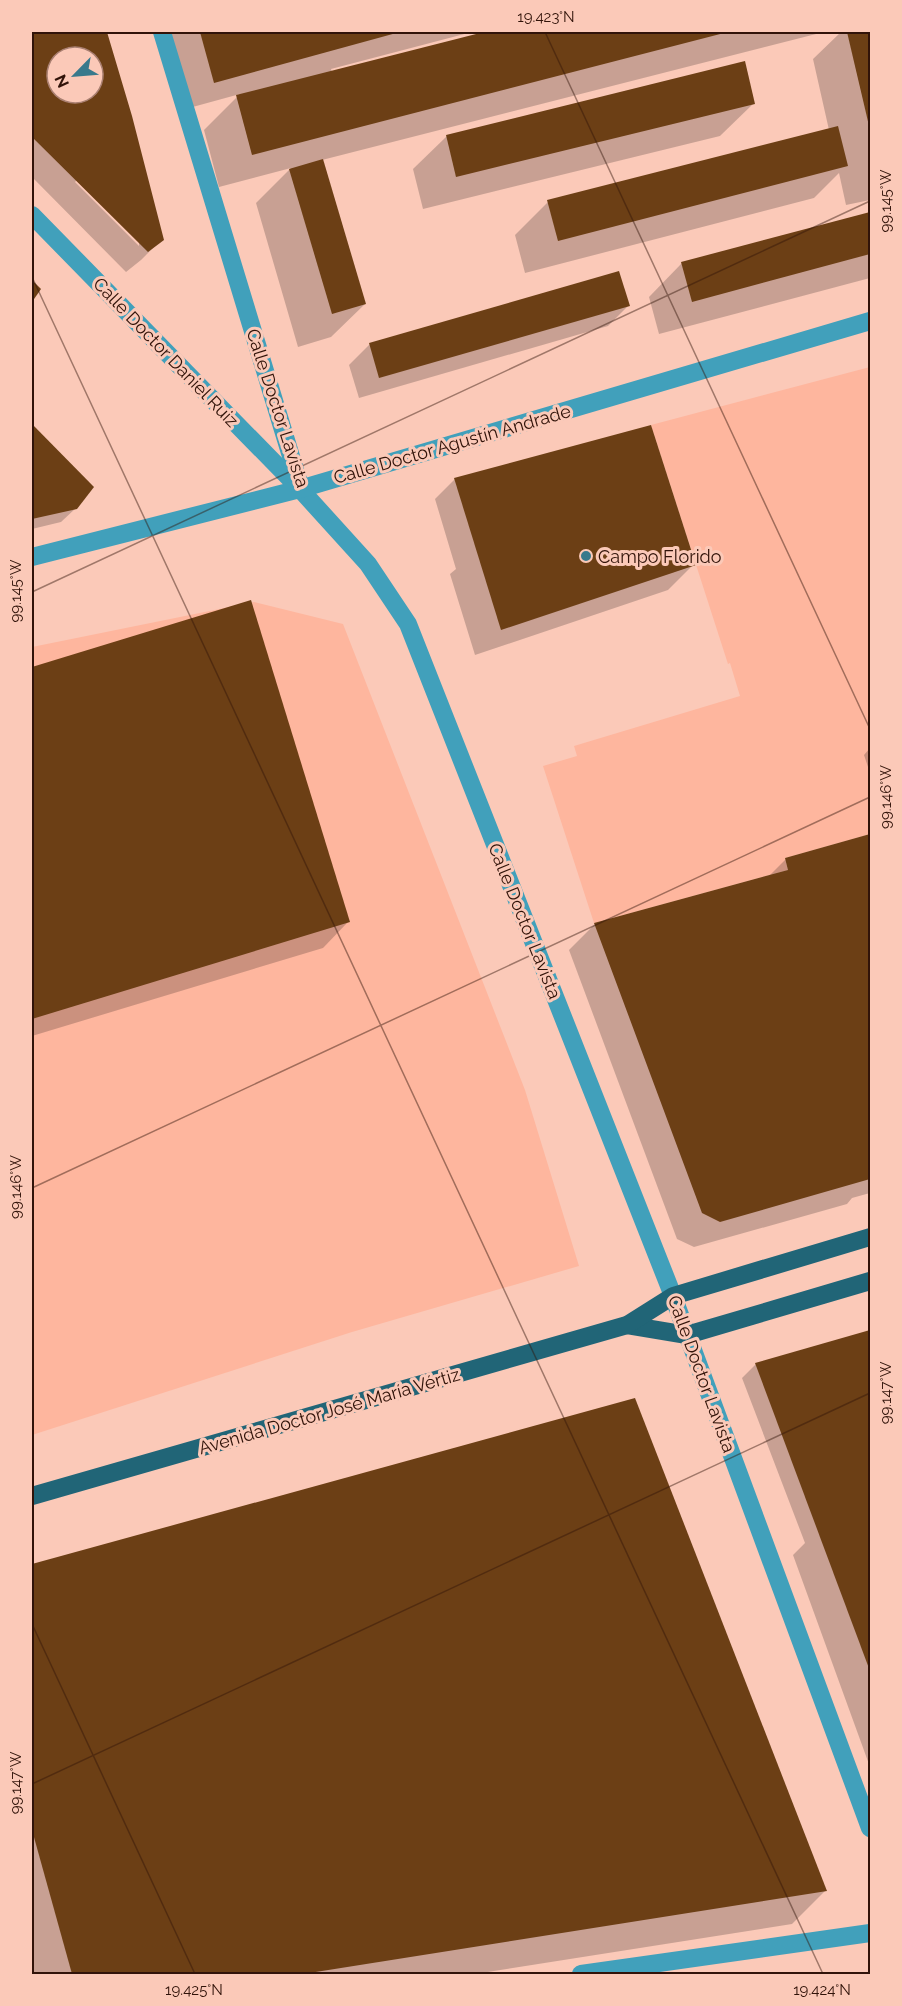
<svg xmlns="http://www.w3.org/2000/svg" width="902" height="2006" font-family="Raleway,sans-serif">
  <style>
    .built { fill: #feb69e }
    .shadow { fill: #0003; fill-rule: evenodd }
    .building { fill: #6c3f15; fill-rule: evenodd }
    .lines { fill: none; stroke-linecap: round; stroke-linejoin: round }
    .minor { stroke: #41a0bb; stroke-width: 18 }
    .major { stroke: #216577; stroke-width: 18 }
    .ticks { fill: none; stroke: #311309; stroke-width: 1.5; stroke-opacity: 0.45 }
    .poi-dot { fill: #38798c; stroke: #fbc9b8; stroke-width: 2 }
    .labels { text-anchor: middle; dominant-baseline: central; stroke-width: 6; stroke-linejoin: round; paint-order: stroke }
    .street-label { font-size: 18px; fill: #311309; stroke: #fbc9b8 }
    .poi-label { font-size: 18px; fill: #311309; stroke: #fbc9b8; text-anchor: start }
    .neatline { fill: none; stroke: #311309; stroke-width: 2 }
    .ticks-label { font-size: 15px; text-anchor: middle; fill: #311309 }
  </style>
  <rect width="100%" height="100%" fill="#fbc9b8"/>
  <!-- built -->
  <g class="built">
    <path d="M870,367v467l-85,24 3,12 -194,53 -51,-157 34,-10 -3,-10 166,-50 -10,-33 -2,1 -77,-239z"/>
    <path d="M254,602l89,22 182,466 54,176 -227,66 -320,103v-788z"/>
  </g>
  <!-- shadow -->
  <g class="shadow">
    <path d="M32,32h74l56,207 -21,21 -15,12 -94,-95zM57,57h36v36h-36zM77,180l62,62v4l-64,-64z"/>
    <path d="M168,32h304l-141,37 1,3 158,-40h334l-502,128 43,144 -34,33 -33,10 -42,-144 35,-35 -72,19 -15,-57 36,-36 -51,14z"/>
    <path d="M841,32h29v168l-24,5 -7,-32 -25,25 -289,75 -10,-38 33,-33 281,-72 -16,-71z"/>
    <path d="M754,103l-34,33 -297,73 -10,-40 34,-33z"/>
    <path d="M870,213v65l-211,56 -10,-37 33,-34z"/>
    <path d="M628,306l-20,20 -249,72 -10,-33 21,-21z"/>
    <path d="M32,426l60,61 -16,21 -15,14 -29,7z"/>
    <path d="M455,479l239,85 -26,26 -193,65 -25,-81 6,-5 -21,-70z"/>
    <path d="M250,602l98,320 -25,26 -291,88v-367z"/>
    <path d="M870,748v25l-6,-18z"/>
    <path d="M870,836v357l-18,5 -5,6 -153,43 -17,-8 -108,-289 25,-25 174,-48 18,-18z"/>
    <path d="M870,1332v435l-77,-212 12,-12 -63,-165 14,-14z"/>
    <path d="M634,1400l191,491 -33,33 -317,50h-443v-408z"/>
  </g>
  <!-- building -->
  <g class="building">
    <path d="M32,32h75l25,84 32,124 -16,12 -116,-115zM57,57h36v36h-36z"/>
    <path d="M200,32h200l-186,51z"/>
    <path d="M484,32h244l-476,123 -16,-60z"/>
    <path d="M847,32h23v98z"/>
    <path d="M745,61l10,43 -299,73 -10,-42z"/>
    <path d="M838,126l10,40 -290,75 -11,-41z"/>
    <path d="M323,159l43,145 -34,10 -43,-145z"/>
    <path d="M870,212v42l-178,48 -11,-40z"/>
    <path d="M619,271l11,35 -251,72 -10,-35z"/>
    <path d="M32,280l9,9 -9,13z"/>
    <path d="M32,424l62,63 -17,22 -45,10z"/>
    <path d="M651,425l45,140 -195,65 -47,-152z"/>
    <path d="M251,600l99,322 -318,97v-352z"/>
    <path d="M870,834v345l-150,43 -18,-9 -108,-290 194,-53 -3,-12z"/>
    <path d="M870,1330v341l-115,-308z"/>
    <path d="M635,1398l192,493 -524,83h-231l-40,-144v-266z"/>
  </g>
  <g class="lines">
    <!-- minor -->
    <g class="minor">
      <path d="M162,32l138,454"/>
      <path d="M32,215l268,274 68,75 40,60 265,672 197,532"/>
      <path d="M32,557l268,-68 570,-168"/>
      <path d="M581,1974l289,-41"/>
    </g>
    <!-- major -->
    <g class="major">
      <path d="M627,1325l60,10 183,-54"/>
      <path d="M32,1496l595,-171 46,-29 197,-59"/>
    </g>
  </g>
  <!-- ticks -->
  <path class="ticks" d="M545,32l325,697M32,277l791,1697M32,592l838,-391M32,1188l838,-391M32,1624l163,350M32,1784l838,-391"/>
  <!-- markers -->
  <circle class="poi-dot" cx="586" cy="556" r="6"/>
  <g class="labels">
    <!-- street labels -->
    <g class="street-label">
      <text transform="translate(166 352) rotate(46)">Calle Doctor Daniel Ruiz</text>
      <text transform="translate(278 408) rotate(72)">Calle Doctor Lavista</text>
      <text transform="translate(452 444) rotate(-16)">Calle Doctor Agustín Andrade</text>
      <text transform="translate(525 921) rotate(68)">Calle Doctor Lavista</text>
      <text transform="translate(702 1374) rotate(70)">Calle Doctor Lavista</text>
      <text transform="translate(329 1411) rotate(-16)">Avenida Doctor José María Vértiz</text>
    </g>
    <!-- poi labels -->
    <g class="poi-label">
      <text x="598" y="556">Campo Florido</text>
    </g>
  </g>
  <!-- border -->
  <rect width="902" height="2006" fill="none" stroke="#fbc9b8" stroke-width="66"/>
  <!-- north arrow -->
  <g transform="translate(75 75) rotate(245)"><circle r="28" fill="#fbc9b8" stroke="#aa8072" stroke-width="1.5"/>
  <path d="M0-4.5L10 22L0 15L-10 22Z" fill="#38798c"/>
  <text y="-9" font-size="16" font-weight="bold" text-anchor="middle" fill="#311309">N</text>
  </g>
  <rect x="33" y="33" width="836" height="1940" class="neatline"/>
  <g class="ticks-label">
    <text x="546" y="22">19.423°N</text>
    <text transform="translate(886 201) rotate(-90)" y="5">99.145°W</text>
    <text transform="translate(16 591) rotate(-90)" y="5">99.145°W</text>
    <text transform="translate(886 797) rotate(-90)" y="5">99.146°W</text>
    <text transform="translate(16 1187) rotate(-90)" y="5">99.146°W</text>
    <text transform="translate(886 1393) rotate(-90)" y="5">99.147°W</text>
    <text transform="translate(16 1783) rotate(-90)" y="5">99.147°W</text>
    <text x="194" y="1995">19.425°N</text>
    <text x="822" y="1995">19.424°N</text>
  </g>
</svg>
